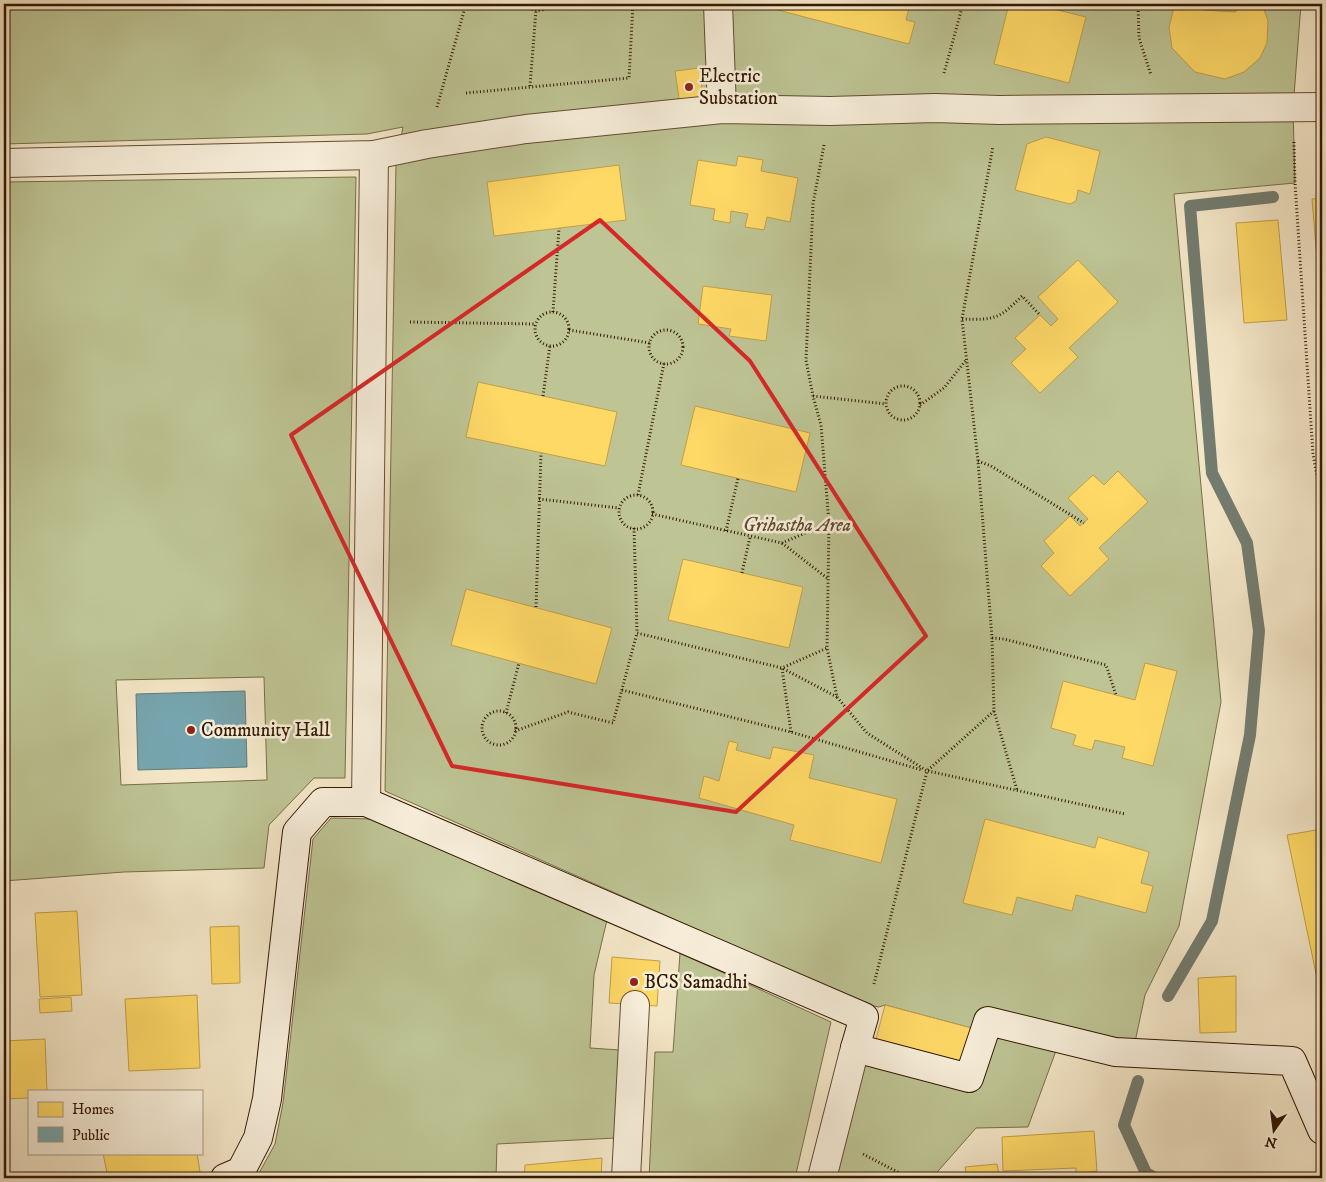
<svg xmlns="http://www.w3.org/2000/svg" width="1326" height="1182" font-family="'IM FELL DW Pica',serif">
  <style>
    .green { fill: #bec494; stroke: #786e4a; fill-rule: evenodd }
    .homes { fill: #ffd966; stroke: #c29f47 }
    .public { fill: #76a5af; stroke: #627b7a }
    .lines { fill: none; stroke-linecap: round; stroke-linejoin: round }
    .stream { stroke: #737c70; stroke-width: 12 }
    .street-casing { stroke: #634c32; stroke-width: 30 }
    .secondary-casing { stroke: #331800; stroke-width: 30 }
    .path { stroke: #331800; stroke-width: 3; stroke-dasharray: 1 2.5; stroke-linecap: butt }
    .street { stroke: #f8efdb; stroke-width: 28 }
    .secondary { stroke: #f8efdb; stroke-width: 28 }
    .marked { fill: none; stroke: #d62828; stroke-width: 4; stroke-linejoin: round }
    .poi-dot { fill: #8f2418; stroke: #f8efdb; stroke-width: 2 }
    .labels { text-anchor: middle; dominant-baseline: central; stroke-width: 5; stroke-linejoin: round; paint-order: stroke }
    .poi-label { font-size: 19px; fill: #331800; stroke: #f8efdb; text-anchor: start }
    .park-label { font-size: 19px; font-style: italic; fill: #5d4c2c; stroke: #f8efdb }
  </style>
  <rect width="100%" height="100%" fill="#f4e7c8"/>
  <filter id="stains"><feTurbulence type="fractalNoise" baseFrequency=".004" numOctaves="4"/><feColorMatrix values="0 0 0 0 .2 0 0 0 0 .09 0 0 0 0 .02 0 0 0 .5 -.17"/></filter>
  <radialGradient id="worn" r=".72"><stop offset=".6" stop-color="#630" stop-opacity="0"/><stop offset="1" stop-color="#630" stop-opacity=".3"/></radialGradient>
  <!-- green -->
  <g class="green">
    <path d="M4,4h1297l-8,105 2,74 -121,11 47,508 -42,224 -34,69 -10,47 -18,-1 -135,-33 -7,21 -90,-24 -6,2 -11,-2 -483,-214 11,-628 7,-36 -36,7 -363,10z"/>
    <path d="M356,177l-11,601h-31l-45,47 -5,43 -140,4 -120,9v-699zM264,677l3,103 -146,5 -5,-105z"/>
    <path d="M331,818l41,1 235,101 -13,55 -4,73 30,2 -4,88 -119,6 -1,34h-234l-4,-3 17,-31 8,-41 30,-264z"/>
    <path d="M680,953l151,69 -36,156h-146l6,-126h18z"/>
    <path d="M995,1034l62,14 -29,79 -52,1 -44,50h-23l-11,-6 -4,6h-58l29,-115 112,27z"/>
  </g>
  <!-- homes -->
  <g class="homes">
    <path d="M767,4h143l-4,16 9,2 -6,22 -143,-37z"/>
    <path d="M1009,4h24l53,13 -17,66 -75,-19z"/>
    <path d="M1175,4h24l5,6 31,2 10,-8h17l6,17 -1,22 -7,15 -16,14 -19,7 -30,-7 -23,-24 -3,-21z"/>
    <path d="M700,68l3,34 -23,3 -5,-34z"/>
    <path d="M1046,137l54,14 -10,43 -12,-4 -2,11 -6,3 -55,-14 12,-46z"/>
    <path d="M738,156l25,4 -2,11 37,7 -8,44 -23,-5 -3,13 -19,-3 3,-13 -17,-3 -1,12 -17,-3 2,-11 -25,-4 8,-45 38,6z"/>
    <path d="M619,165l7,55 -132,16 -7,-54z"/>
    <path d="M1322,198v96l-2,1 -8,-96z"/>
    <path d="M1278,220l9,100 -43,3 -8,-100z"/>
    <path d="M1078,260l40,42 -49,46 9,9 -38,36 -29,-30 15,-14 -11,-11 25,-23 11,11 7,-7 -20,-22z"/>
    <path d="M703,286l69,9 -6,46 -37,-5 2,-7 -33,-5z"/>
    <path d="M478,382l139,30 -12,54 -139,-29z"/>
    <path d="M695,406l115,27 -14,59 -115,-27z"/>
    <path d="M1118,471l30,31 -49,46 10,11 -39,37 -29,-30 13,-13 -10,-12 26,-25 10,10 8,-7 -20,-21 25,-23 11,10z"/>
    <path d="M683,559l120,28 -14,61 -121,-28z"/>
    <path d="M466,589l146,39 -16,56 -145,-39z"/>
    <path d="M1145,663l32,8 -24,95 -31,-8 3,-11 -30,-7 -3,10 -19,-5 3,-10 -25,-7 12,-47 72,19z"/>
    <path d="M729,741l9,2 -2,7 34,9 3,-12 41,8 -5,23 88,21 -16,64 -91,-23 4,-15 -95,-27 5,-22 15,5z"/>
    <path d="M985,819l110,29 3,-11 51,15 -8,31 12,3 -7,27 -70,-18 -4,16 -55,-14 -5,18 -49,-12z"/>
    <path d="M1322,829v173l-35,-167z"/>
    <path d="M77,911l5,84 -42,2 -5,-84z"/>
    <path d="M239,926l1,57 -28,1 -2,-57z"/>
    <path d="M612,957l48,4 -3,45 -48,-3z"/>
    <path d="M1236,976v56l-36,1 -2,-55z"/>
    <path d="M197,995l3,73 -71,3 -4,-72z"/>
    <path d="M71,997l1,14 -32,2 -1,-14z"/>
    <path d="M885,1005l90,24 -8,34 -91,-24z"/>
    <path d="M45,1039l2,52h-18v7l-25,1v-58z"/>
    <path d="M1094,1131l3,40 -21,3v-6l-73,3 -1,-34z"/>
    <path d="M103,1153h94l3,19 -37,6h-55z"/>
    <path d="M602,1158l-1,20h-77l1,-13z"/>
    <path d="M997,1164l2,10 -32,4 -2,-11z"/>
  </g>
  <!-- public -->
  <path class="public" d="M245,691l2,76 -109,3 -2,-76z"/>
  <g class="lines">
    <!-- stream -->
    <g class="stream">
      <path d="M1168,996l44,-75 38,-186 9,-104 -12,-88 -35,-70 -22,-267 83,-9"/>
      <path d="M1138,1081l-14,44 22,48 9,5"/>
    </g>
    <defs>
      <g id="street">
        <path d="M718,4l4,105"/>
        <path d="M4,163l370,-8 53,-11 99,-15 196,-20 108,2 105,-3 64,2 323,-3"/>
        <path d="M366,802l8,-647"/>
        <path d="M626,1178l9,-173"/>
        <path d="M822,1178l33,-130"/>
      </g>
      <path id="secondary" d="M225,1178l16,-7 17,-33 9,-39 30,-267 26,-30h43l498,215 -9,31 114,30 19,-57 127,31 177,9 30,69"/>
    </defs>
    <!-- street casing -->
    <use href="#street" class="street-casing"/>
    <!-- secondary casing -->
    <use href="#secondary" class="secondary-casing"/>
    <!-- path -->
    <g class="path">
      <path d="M527,4l5,5 9,2 10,-7"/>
      <path d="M1138,4l1,34 12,37"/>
      <path d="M1219,4l1,7"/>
      <path d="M944,73l19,-69"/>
      <path d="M530,86l6,-76"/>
      <path d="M466,93l163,-15 4,-74"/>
      <path d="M437,107l29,-103"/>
      <path d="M1294,142l1,41 18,271 9,50"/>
      <path d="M824,145l-11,59 -7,156 7,36 8,29 8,98 -2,125 10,49 30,36 60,38 67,-60 -2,-73 -14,-177 -16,-142 31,-173"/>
      <path d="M553,312l6,-84"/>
      <circle cx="552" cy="329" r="17"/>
      <path d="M962,319c33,1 37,0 60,-23l18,19"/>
      <path d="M410,322l125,2"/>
      <path d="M569,330l81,13"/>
      <circle cx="666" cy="347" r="17"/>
      <circle cx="903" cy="403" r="17"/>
      <path d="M543,396l7,-51"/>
      <path d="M813,396l73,8"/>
      <path d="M920,405l24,-17 22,-28"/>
      <path d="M978,461l13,5 93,57"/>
      <path d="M638,495l26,-132"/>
      <circle cx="636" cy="512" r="17"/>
      <path d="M539,499l80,9"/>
      <path d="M652,514l130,29 47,-20"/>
      <path d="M634,528l3,105"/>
      <path d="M726,531l12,-53"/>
      <path d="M782,543l45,35"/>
      <path d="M742,573l8,-36"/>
      <path d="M536,607l5,-154"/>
      <path d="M992,638l12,1 102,26 10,30"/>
      <path d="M622,690l169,42 131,38"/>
      <path d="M994,711l23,79"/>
      <circle cx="499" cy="728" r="17"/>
      <path d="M506,713l13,-50"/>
      <path d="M515,731l53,-19 45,11 24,-90 145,35 55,29"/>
      <path d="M791,732l-9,-64 45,-20"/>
      <path d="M928,771l197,43"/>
      <path d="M874,984l53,-213"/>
      <path d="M863,1154l46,24"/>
    </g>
    <!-- street -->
    <use href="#street" class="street"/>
    <!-- secondary -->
    <use href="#secondary" class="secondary"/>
  </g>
  <!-- marked area -->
  <path class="marked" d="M600,220l150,141 176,275 -190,176 -284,-46 -161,-331z"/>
  <!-- markers -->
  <g class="poi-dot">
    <circle cx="689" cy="87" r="5"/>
    <circle cx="191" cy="730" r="5"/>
    <circle cx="634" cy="982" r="5"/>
  </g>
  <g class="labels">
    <!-- poi labels -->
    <g class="poi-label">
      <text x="699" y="76">Electric<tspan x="699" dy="22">Substation</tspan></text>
      <text x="201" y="730">Community Hall</text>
      <text x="644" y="982">BCS Samadhi</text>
    </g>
    <!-- park labels -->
    <g class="park-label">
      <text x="797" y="525">Grihastha Area</text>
    </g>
  </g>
  <!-- margin -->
  <rect width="1326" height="1182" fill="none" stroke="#f4e7c8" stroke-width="20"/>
  <rect x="5" y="5" width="1316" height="1172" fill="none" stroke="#331800" stroke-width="2.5"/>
  <rect x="10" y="10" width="1306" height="1162" fill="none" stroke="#331800"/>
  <!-- legend -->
  <rect x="28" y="1090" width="175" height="65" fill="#f8efdb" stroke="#a99983"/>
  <rect x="38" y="1102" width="25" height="15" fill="#ffd966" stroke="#a99983"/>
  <text x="72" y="1114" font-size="15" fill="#331800">Homes</text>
  <rect x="38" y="1127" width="25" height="15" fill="#76a5af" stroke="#a99983"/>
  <text x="72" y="1140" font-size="15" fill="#331800">Public</text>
  <!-- north arrow -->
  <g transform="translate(1274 1130) rotate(194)" stroke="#f8efdb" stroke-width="4" paint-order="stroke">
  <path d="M0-4L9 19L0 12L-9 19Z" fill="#331800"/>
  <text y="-8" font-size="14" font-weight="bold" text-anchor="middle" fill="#331800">N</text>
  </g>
  <rect width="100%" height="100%" filter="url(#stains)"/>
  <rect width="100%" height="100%" fill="url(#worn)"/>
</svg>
